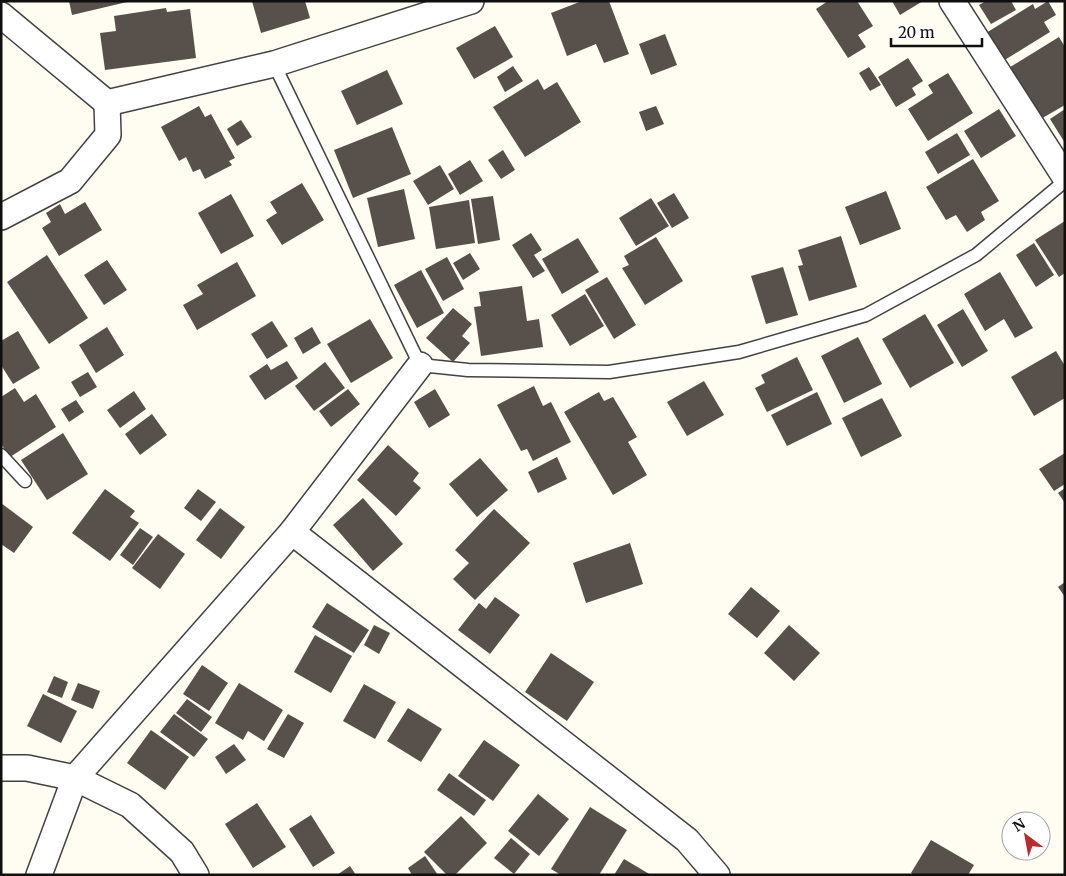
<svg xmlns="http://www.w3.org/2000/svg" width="1066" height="876" font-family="Merriweather,serif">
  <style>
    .building { fill: #57504b }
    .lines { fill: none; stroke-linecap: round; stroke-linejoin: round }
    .service-casing { stroke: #424242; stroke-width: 15 }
    .minor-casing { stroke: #424242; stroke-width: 28 }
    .service { stroke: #fff; stroke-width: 12 }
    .minor { stroke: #fff; stroke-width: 25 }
  </style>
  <rect width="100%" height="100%" fill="#fffcf1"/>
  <!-- building -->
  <g class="building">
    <path d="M69,1h58v1l-55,13z"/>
    <path d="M252,1h53l5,17 -49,15z"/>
    <path d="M582,1h27l20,53 -25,9 -8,-19 -29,12 -16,-43z"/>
    <path d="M828,1h29l16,25 -15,9 8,12 -18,11 -32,-49z"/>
    <path d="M892,1h31l-23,14z"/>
    <path d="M986,1h25l5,9 -25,14 -12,-19z"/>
    <path d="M1048,1l8,14 -12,7 6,10 -47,29 -17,-28 47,-29 2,5z"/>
    <path d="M166,8l1,4 23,-3 6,49 -91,12 -5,-37 16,-2 -2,-15z"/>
    <path d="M495,26l18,31 -39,22 -18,-31z"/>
    <path d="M665,34l12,31 -26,10 -12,-31z"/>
    <path d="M1059,37l6,10v58l-26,15 -32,-51z"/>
    <path d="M908,58l15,23 -11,7 4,7 -20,12 -18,-30z"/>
    <path d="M513,66l10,15 -18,11 -8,-15z"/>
    <path d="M869,67l12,18 -11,6 -11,-18z"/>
    <path d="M387,70l16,34 -46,21 -16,-34z"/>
    <path d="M948,73l25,40 -45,28 -20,-32 25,-16 -5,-8z"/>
    <path d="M538,79l6,11 13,-8 24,40 -56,35 -32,-50z"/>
    <path d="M199,106l6,11 6,-3 24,44 -6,3 3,4 -27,14 -5,-10 -7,3 -7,-15 -7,4 -18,-34z"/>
    <path d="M656,106l8,18 -18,7 -7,-19z"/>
    <path d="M999,109l17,27 -35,22 -17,-27z"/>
    <path d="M1065,109v34l-15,-24z"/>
    <path d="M241,120l11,17 -15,9 -10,-17z"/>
    <path d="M392,127l19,47 -58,24 -19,-48z"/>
    <path d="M957,133l13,22 -32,19 -13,-22z"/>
    <path d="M503,150l12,20 -14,9 -13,-19z"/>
    <path d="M973,159l26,42 -18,11 4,8 -18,12 -11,-17 -10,5 -20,-33z"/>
    <path d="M470,160l13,21 -23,14 -12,-21z"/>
    <path d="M440,165l14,24 -26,16 -15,-24z"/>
    <path d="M302,183l22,37 -42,25 -16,-25 11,-7 -7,-11z"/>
    <path d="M404,189l11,50 -37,8 -11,-49z"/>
    <path d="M886,191l15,38 -41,16 -15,-38z"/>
    <path d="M674,193l15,25 -17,10 -15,-25z"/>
    <path d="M231,194l23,42 -33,18 -23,-41z"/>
    <path d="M493,196l7,44 -22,4 -7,-45z"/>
    <path d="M651,198l18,28 -33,20 -17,-28z"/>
    <path d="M469,200l6,43 -39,6 -7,-42z"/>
    <path d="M85,202l17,28 -43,26 -17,-28 9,-6 -5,-9 14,-9 5,10z"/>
    <path d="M1065,221v52l-6,4 -24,-37z"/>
    <path d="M531,233l11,17 -8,5 11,16 -12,7 -21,-33z"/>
    <path d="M841,236l16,51 -48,14 -11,-35 5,-1 -5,-15z"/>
    <path d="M656,237l27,44 -38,24 -23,-37 7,-3 -5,-9z"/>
    <path d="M578,238l21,34 -37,22 -20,-35z"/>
    <path d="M1034,243l20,32 -18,12 -20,-32z"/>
    <path d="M470,253l10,16 -17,11 -10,-17z"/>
    <path d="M47,255l41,63 -39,26 -42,-62z"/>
    <path d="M447,257l17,32 -21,12 -18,-32z"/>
    <path d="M107,260l20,30 -23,15 -20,-30z"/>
    <path d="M237,262l19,34 -59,34 -14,-25 20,-11 -6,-9z"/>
    <path d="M783,267l15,48 -32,9 -15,-48z"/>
    <path d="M421,270l23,43 -27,15 -23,-43z"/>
    <path d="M1000,272l33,56 -18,10 -11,-19 -19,12 -21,-37z"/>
    <path d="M607,277l29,48 -22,14 -29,-49z"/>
    <path d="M522,286l5,35 12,-2 4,28 -62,9 -7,-49 7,-1 -2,-14z"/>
    <path d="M585,294l19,32 -34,20 -19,-31z"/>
    <path d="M453,308l19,16 -10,12 8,7 -17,19 -27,-24z"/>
    <path d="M963,309l25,42 -26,16 -25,-42z"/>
    <path d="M925,314l29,49 -44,25 -28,-49z"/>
    <path d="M370,319l23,39 -42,25 -24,-39z"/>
    <path d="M272,321l16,25 -21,13 -16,-25z"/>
    <path d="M107,327l17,28 -28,18 -17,-28z"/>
    <path d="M312,327l9,16 -18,11 -9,-16z"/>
    <path d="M18,331l22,37 -27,16 -12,-19v-24z"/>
    <path d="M858,337l24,47 -38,19 -23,-47z"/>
    <path d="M1056,351l9,15v32l-31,18 -23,-39z"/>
    <path d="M797,357l16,33 -46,22 -12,-24 10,-5 -4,-8z"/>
    <path d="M287,361l11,17 -33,22 -16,-24 18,-12 4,6z"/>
    <path d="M325,362l20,26 -31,23 -19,-25z"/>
    <path d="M88,372l9,15 -17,10 -9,-15z"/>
    <path d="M704,381l20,34 -37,21 -20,-34z"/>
    <path d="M534,386l9,20 8,-4 20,40 -38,19 -6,-12 -6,2 -24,-46z"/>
    <path d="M15,388l9,14 12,-8 20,33 -46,30 -9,-13v-47z"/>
    <path d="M348,389l12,15 -29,23 -12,-16z"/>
    <path d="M435,389l15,26 -21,13 -15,-26z"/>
    <path d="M134,391l12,18 -26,19 -13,-18z"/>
    <path d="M599,392l5,9 9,-4 24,40 -9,5 19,33 -34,20 -49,-83z"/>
    <path d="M817,392l15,32 -45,22 -16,-31z"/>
    <path d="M882,398l20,38 -41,21 -19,-39z"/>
    <path d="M76,400l8,12 -15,10 -8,-13z"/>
    <path d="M152,414l15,21 -27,20 -15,-21z"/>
    <path d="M63,433l25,41 -41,26 -26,-40z"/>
    <path d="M388,445l31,28 -6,8 8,7 -25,28 -39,-36z"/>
    <path d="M1065,453v31l-11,7 -15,-22z"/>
    <path d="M557,457l10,22 -29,14 -10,-21z"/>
    <path d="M480,458l28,32 -31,27 -28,-33z"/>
    <path d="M1065,488v15l-7,-10z"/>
    <path d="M105,489l30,22 -5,6 9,6 -29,38 -38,-28z"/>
    <path d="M198,489l18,13 -15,19 -17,-13z"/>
    <path d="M363,498l40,46 -30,27 -40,-46z"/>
    <path d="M1,503l32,24 -19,26 -13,-9z"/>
    <path d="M220,508l25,19 -24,32 -25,-19z"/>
    <path d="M494,509l36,34 -55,57 -22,-21 16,-16 -14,-13z"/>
    <path d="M140,528l13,9 -20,28 -13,-10z"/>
    <path d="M158,534l27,20 -25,35 -28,-21z"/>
    <path d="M630,543l13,41 -57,19 -13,-40z"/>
    <path d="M1065,582v15l-7,-10z"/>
    <path d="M751,587l29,24 -23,27 -29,-24z"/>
    <path d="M495,597l25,18 -30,39 -32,-24 21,-27 7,6z"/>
    <path d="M327,603l42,27 -15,23 -42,-26z"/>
    <path d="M374,625l16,8 -11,21 -15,-9z"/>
    <path d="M789,625l31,28 -26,28 -30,-28z"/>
    <path d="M315,635l37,21 -21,37 -37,-21z"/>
    <path d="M551,653l43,29 -27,39 -42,-29z"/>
    <path d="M202,665l26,18 -19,28 -26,-17z"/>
    <path d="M54,676l14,6 -6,16 -15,-6z"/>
    <path d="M78,683l22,8 -7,18 -22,-9z"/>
    <path d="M239,683l44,27 -19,31 -16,-10 -5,9 -28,-17z"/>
    <path d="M364,684l32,18 -21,37 -32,-18z"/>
    <path d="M43,694l34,17 -16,32 -34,-17z"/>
    <path d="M187,699l25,18 -11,15 -25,-19z"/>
    <path d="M408,708l34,21 -21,33 -34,-21z"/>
    <path d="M174,714l34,25 -14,18 -34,-25z"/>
    <path d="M288,714l16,9 -20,35 -17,-9z"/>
    <path d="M151,730l38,27 -24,33 -38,-27z"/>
    <path d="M484,740l36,25 -27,36 -35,-25z"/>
    <path d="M234,744l12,16 -20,14 -11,-17z"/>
    <path d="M449,773l37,27 -12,16 -37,-26z"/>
    <path d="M538,794l31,25 -30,37 -31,-25z"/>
    <path d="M257,803l29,44 -33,21 -28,-44z"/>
    <path d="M590,807l37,23 -28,45h-38l-10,-6z"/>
    <path d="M311,815l24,38 -22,14 -24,-38z"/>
    <path d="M461,816l26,27 -32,32h-8l-23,-23z"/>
    <path d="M511,838l19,16 -16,20 -20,-16z"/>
    <path d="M931,840l43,25 -6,10h-54l-3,-2z"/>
    <path d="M425,856l13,19h-26l-4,-7z"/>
    <path d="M624,859l27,16h-37z"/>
    <path d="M350,866l6,9h-19z"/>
  </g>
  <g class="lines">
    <defs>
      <g id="service">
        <path d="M274,64l146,301 48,5 141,2 130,-20 127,-37 110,-60 89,-74"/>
        <path d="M1,455l24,26"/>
      </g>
      <g id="minor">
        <path d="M952,1l113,176"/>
        <path d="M1,15l106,88"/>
        <path d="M1,217l69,-36 38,-46 -1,-32 167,-39 197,-63"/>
        <path d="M292,532l395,308 30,35"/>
        <path d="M1,768h26l48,10 55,27 52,47 14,23"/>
        <path d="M39,875l36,-97 217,-246 128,-167"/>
      </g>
    </defs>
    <!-- service casing -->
    <use href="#service" class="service-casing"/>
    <!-- minor casing -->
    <use href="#minor" class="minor-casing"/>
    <!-- service -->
    <use href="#service" class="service"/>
    <!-- minor -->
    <use href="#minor" class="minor"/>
  </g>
  <!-- border -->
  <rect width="1066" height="876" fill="none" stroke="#0f0f0f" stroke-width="5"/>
  <!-- north arrow -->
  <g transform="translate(1026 836) rotate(328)"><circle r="24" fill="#ffffff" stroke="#9f9f9f"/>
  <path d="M0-4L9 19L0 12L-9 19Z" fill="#bb2a2d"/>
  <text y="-8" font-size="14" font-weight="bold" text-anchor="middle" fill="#0f0f0f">N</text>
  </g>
  <!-- scale -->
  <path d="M891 38v8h91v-8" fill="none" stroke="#0f0f0f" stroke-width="2.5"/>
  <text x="898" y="38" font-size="15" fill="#0f0f0f" stroke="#ffffff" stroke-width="4" paint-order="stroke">20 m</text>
</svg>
